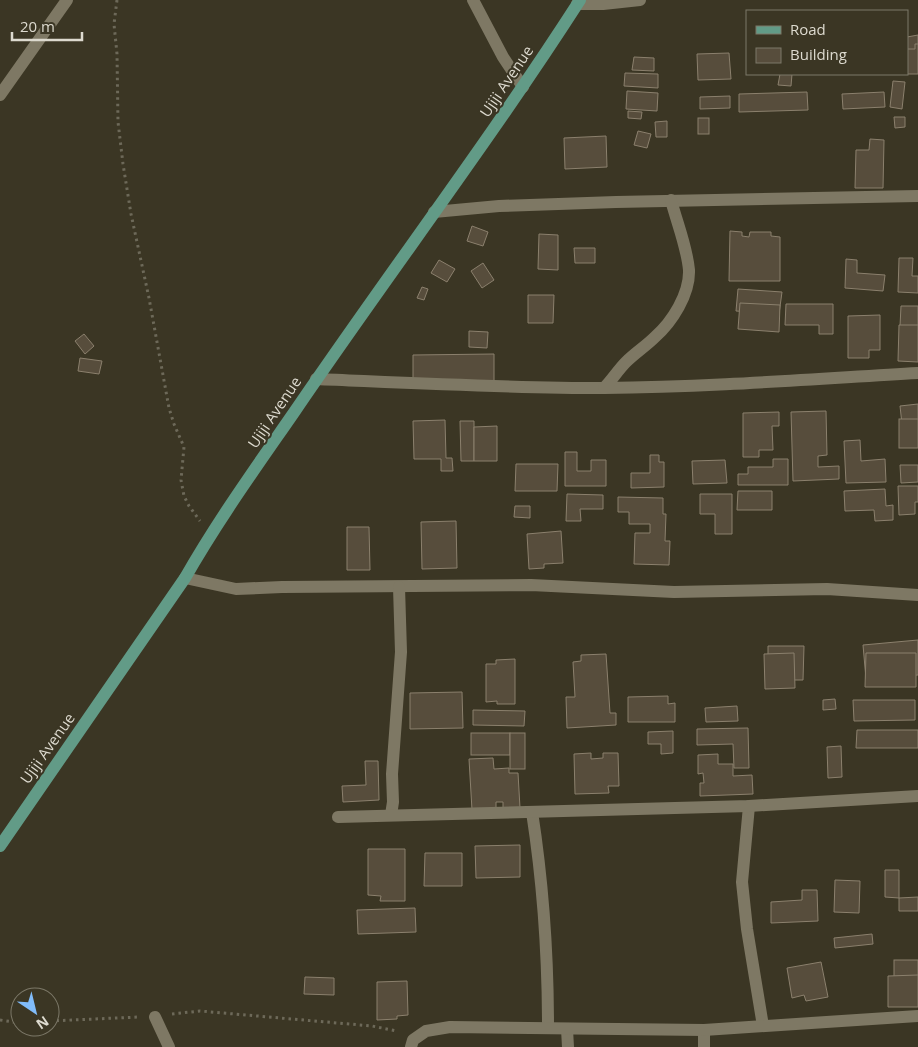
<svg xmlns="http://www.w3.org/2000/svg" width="918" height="1047" font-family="'Open Sans',sans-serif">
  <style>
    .building { fill: #574d3c; stroke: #8b806d }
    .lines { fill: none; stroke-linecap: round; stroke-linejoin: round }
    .path { stroke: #6d6959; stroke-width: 3; stroke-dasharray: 2.5 4; stroke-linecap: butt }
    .minor { stroke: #7e7864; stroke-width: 12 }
    .major { stroke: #629b87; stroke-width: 12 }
    .labels { text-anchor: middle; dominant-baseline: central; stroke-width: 4; stroke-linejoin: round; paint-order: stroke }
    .street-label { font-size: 15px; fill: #dddacf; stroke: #3b3624 }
  </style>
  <rect width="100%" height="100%" fill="#3b3624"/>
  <!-- building -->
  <g class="building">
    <path d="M918,35v27l-11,3v-28z"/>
    <path d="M915,44h3v30h-16h5v-25h8z"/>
    <path d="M729,53l2,26 -33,1 -1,-26z"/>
    <path d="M634,57l20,1v13l-22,-1z"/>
    <path d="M625,73l33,1v14l-34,-2z"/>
    <path d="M780,74h12l-1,12 -13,-1z"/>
    <path d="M893,81l12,1 -3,27 -12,-2z"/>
    <path d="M627,91l31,2 -1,18 -31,-2z"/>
    <path d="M807,92l1,18 -69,2v-18z"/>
    <path d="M884,92l1,15 -42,2 -1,-15z"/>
    <path d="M730,96v12l-30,1v-12z"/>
    <path d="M628,111l14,1 -1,7 -13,-1z"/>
    <path d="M894,117h11v10l-10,1z"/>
    <rect x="698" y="118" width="11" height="16"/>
    <path d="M667,121v16h-11l-1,-15z"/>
    <path d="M638,131l13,3 -4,14 -13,-3z"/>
    <path d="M606,136l1,31 -42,2 -1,-31z"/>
    <path d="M870,139l14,1 -1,48h-28l1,-38h13z"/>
    <path d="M472,226l16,6 -5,14 -16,-5z"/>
    <path d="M730,231l12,1v4l7,1 1,-5h21v4l9,1v44h-51z"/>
    <path d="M539,234l19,1v35l-20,-1z"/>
    <path d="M574,248h21v15h-20z"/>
    <path d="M899,258h14l-1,18h6v17l-20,-1z"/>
    <path d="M846,259l11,1v13l28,2 -2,16 -38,-3z"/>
    <path d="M439,260l16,9 -8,13 -16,-9z"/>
    <path d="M483,263l11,17 -12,8 -11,-17z"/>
    <path d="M422,287l6,2 -4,11 -7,-2z"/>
    <path d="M738,289l44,3 -3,22 -43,-3z"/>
    <path d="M528,295h26l-1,28h-25z"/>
    <path d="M740,303l40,2 -1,27 -41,-3z"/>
    <path d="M786,304h47v30h-14v-9h-34z"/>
    <path d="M901,306h17v20h-18z"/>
    <path d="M880,315v35h-11v8h-21v-42z"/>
    <path d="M899,325h19v37l-20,-1z"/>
    <path d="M469,331l19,1 -1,16 -18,-1z"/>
    <path d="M84,334l10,12 -9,8 -10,-13z"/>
    <path d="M494,354v27l-81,2v-28z"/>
    <path d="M80,358l22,3 -3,13 -21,-3z"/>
    <path d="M918,404v36l-14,2 -4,-36z"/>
    <path d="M826,411l1,44 -9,1v11l21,-1v13l-46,2 -2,-69z"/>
    <path d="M779,412v14h-7l1,24h-14v7h-16v-44z"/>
    <rect x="899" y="419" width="19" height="29"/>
    <path d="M445,420l1,38h6l1,13h-12v-12h-27l-1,-38z"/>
    <path d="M460,421h14v40h-13z"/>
    <path d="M497,426v35h-23v-34z"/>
    <path d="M860,440l1,21 24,-2 1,23 -40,1 -2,-42z"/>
    <path d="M565,452h12v19h14v-11h15v26h-41z"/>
    <path d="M650,455h9v7h5v25l-33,1v-15h19z"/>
    <path d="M773,459h15v26h-50v-11h10v-7h25z"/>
    <path d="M725,460l2,23 -34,1 -1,-23z"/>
    <path d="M516,464h42l-1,27h-42z"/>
    <path d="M900,465h18v17l-17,1z"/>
    <path d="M898,486h20v16h-3v12l-16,1z"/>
    <path d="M885,489l1,17 7,-1v15l-18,1 -1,-11 -29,1 -1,-20z"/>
    <path d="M738,491h34v19h-35z"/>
    <path d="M567,494l36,1v14h-23l1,12h-15z"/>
    <path d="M700,494h32v40h-17v-20h-15z"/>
    <path d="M618,497l45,1v16h3l-1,27h5l-1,24 -35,-1 1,-31h15v-9h-21v-12h-11z"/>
    <path d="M515,506h15v12l-16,-1z"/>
    <path d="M456,521l1,47 -35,1 -1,-47z"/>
    <path d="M347,527h22l1,43h-23z"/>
    <path d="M561,531l2,32 -19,1v4l-15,1 -2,-35z"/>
    <path d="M918,640v35l-52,4 -3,-34z"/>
    <path d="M768,646h36l-1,34h-35z"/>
    <path d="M794,653l1,35 -30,1 -1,-35z"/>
    <path d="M866,653h50v34h-51z"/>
    <path d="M606,654l4,59h6v12l-49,3 -1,-31h9l-2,-35 8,-1v-6z"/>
    <path d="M515,659v45h-18v-3l-11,1v-38h10v-4z"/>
    <path d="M462,692l1,36 -53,1v-36z"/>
    <path d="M668,696v8l7,-1v19h-47v-25z"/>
    <path d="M835,699l1,10 -13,1v-10z"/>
    <path d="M853,700h62v20l-61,1z"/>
    <path d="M737,706l1,15 -32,1 -1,-14z"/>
    <path d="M473,710l52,1 -1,15 -51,-1z"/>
    <path d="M748,728l1,40h-15l-1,-24 -36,1v-16z"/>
    <path d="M857,730h61v18h-62z"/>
    <path d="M673,731v22l-12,1v-10h-13v-12z"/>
    <rect x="471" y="733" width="39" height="22"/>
    <rect x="510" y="733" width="15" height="36"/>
    <path d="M841,746l1,31 -14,1 -1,-31z"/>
    <path d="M591,753v6l12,-1v-5h15l1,33h-11l1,7 -34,1 -1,-40z"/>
    <path d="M718,754v10h15v12l19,-1 1,19 -53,2v-13h4l-1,-10 -5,1v-19z"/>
    <path d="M493,758l1,11 15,-1v5h9l2,35 -17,1v-7h-7v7l-24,1 -3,-51z"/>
    <path d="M365,761h13l1,39 -36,2 -1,-16 24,-1z"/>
    <path d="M520,845v32l-44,1 -1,-32z"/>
    <path d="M368,849h37v52h-25l1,-5 -13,-1z"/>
    <path d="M425,853h37v33h-38z"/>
    <path d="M885,870h14v28l-14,-1z"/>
    <path d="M835,880l25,1 -1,32 -25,-1z"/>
    <path d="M802,890h15l1,31 -47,2v-21l31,-2z"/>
    <path d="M918,897v14h-19v-13z"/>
    <path d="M415,908l1,24 -58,2 -1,-24z"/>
    <path d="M872,934l1,10 -38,4 -1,-10z"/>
    <rect x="894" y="960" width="24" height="33"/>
    <path d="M821,962l7,35 -22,4 -2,-6 -12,3 -5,-30z"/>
    <path d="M918,975v32h-30v-31z"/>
    <path d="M305,977l29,1v17l-30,-1z"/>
    <path d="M407,981l1,34 -11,1v3l-20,1v-38z"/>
  </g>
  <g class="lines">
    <!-- path -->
    <g class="path">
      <path d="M117,0l-3,24 3,30 1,68 5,42 8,50 18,84 20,110 5,16 10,23 -3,33 3,16 5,10 11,15"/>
      <path d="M172,1014l28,-3 172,15 25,5"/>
      <path d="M0,1020l20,3"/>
      <path d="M50,1021l89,-4"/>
    </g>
    <!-- minor -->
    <g class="minor">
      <path d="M473,0l30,57 20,30"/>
      <path d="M577,4h26l37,-4"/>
      <path d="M0,95l67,-95"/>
      <path d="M434,212l65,-6 117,-4 302,-6"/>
      <path d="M316,379c96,4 192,9 288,9 105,-1 209,-9 314,-15"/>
      <path d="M604,388c8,-8 14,-18 22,-26 9,-9 20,-16 29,-25 17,-15 35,-43 34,-67 -2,-23 -12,-47 -18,-70"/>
      <path d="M185,578l51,11 46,-2 249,-2 143,7 153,-3 91,6"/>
      <path d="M749,806l-7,76 5,47 16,97"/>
      <path d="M532,812c11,71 16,143 16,215"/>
      <path d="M391,815l2,-13 -1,-28 9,-122 -2,-65"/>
      <path d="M338,817l411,-11 169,-10"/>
      <path d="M155,1017l14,30"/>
      <path d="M567,1029l1,18"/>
      <path d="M704,1030v17"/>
      <path d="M411,1047l2,-7 13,-9 24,-4 254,3 214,-14"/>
    </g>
    <!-- major -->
    <path class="major" d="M0,846l185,-268c33,-58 72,-112 110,-167 94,-138 195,-271 285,-411"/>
  </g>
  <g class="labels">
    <!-- street labels -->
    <g class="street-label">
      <text transform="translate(506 81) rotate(-56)">Ujiji Avenue</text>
      <text transform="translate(274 412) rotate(-56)">Ujiji Avenue</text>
      <text transform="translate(47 748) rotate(-55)">Ujiji Avenue</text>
    </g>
  </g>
  <!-- legend -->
  <rect x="746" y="10" width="162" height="65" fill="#3b3624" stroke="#7c7868"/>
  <rect x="756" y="26" width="25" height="8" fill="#629b87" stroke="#7c7868"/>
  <text x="790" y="35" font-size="15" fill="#dddacf">Road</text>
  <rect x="756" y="48" width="25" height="15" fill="#574d3c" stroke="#7c7868"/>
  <text x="790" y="60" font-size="15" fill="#dddacf">Building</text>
  <!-- north arrow -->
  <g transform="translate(35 1012) rotate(145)"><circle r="24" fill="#3b3624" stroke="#7c7868"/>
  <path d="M0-4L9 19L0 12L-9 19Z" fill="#81bcfa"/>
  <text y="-8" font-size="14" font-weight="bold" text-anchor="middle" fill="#dddacf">N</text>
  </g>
  <!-- scale -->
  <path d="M12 32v8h70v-8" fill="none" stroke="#dddacf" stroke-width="2.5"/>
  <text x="20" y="32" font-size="15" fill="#dddacf" stroke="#3b3624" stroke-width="4" paint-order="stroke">20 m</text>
</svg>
